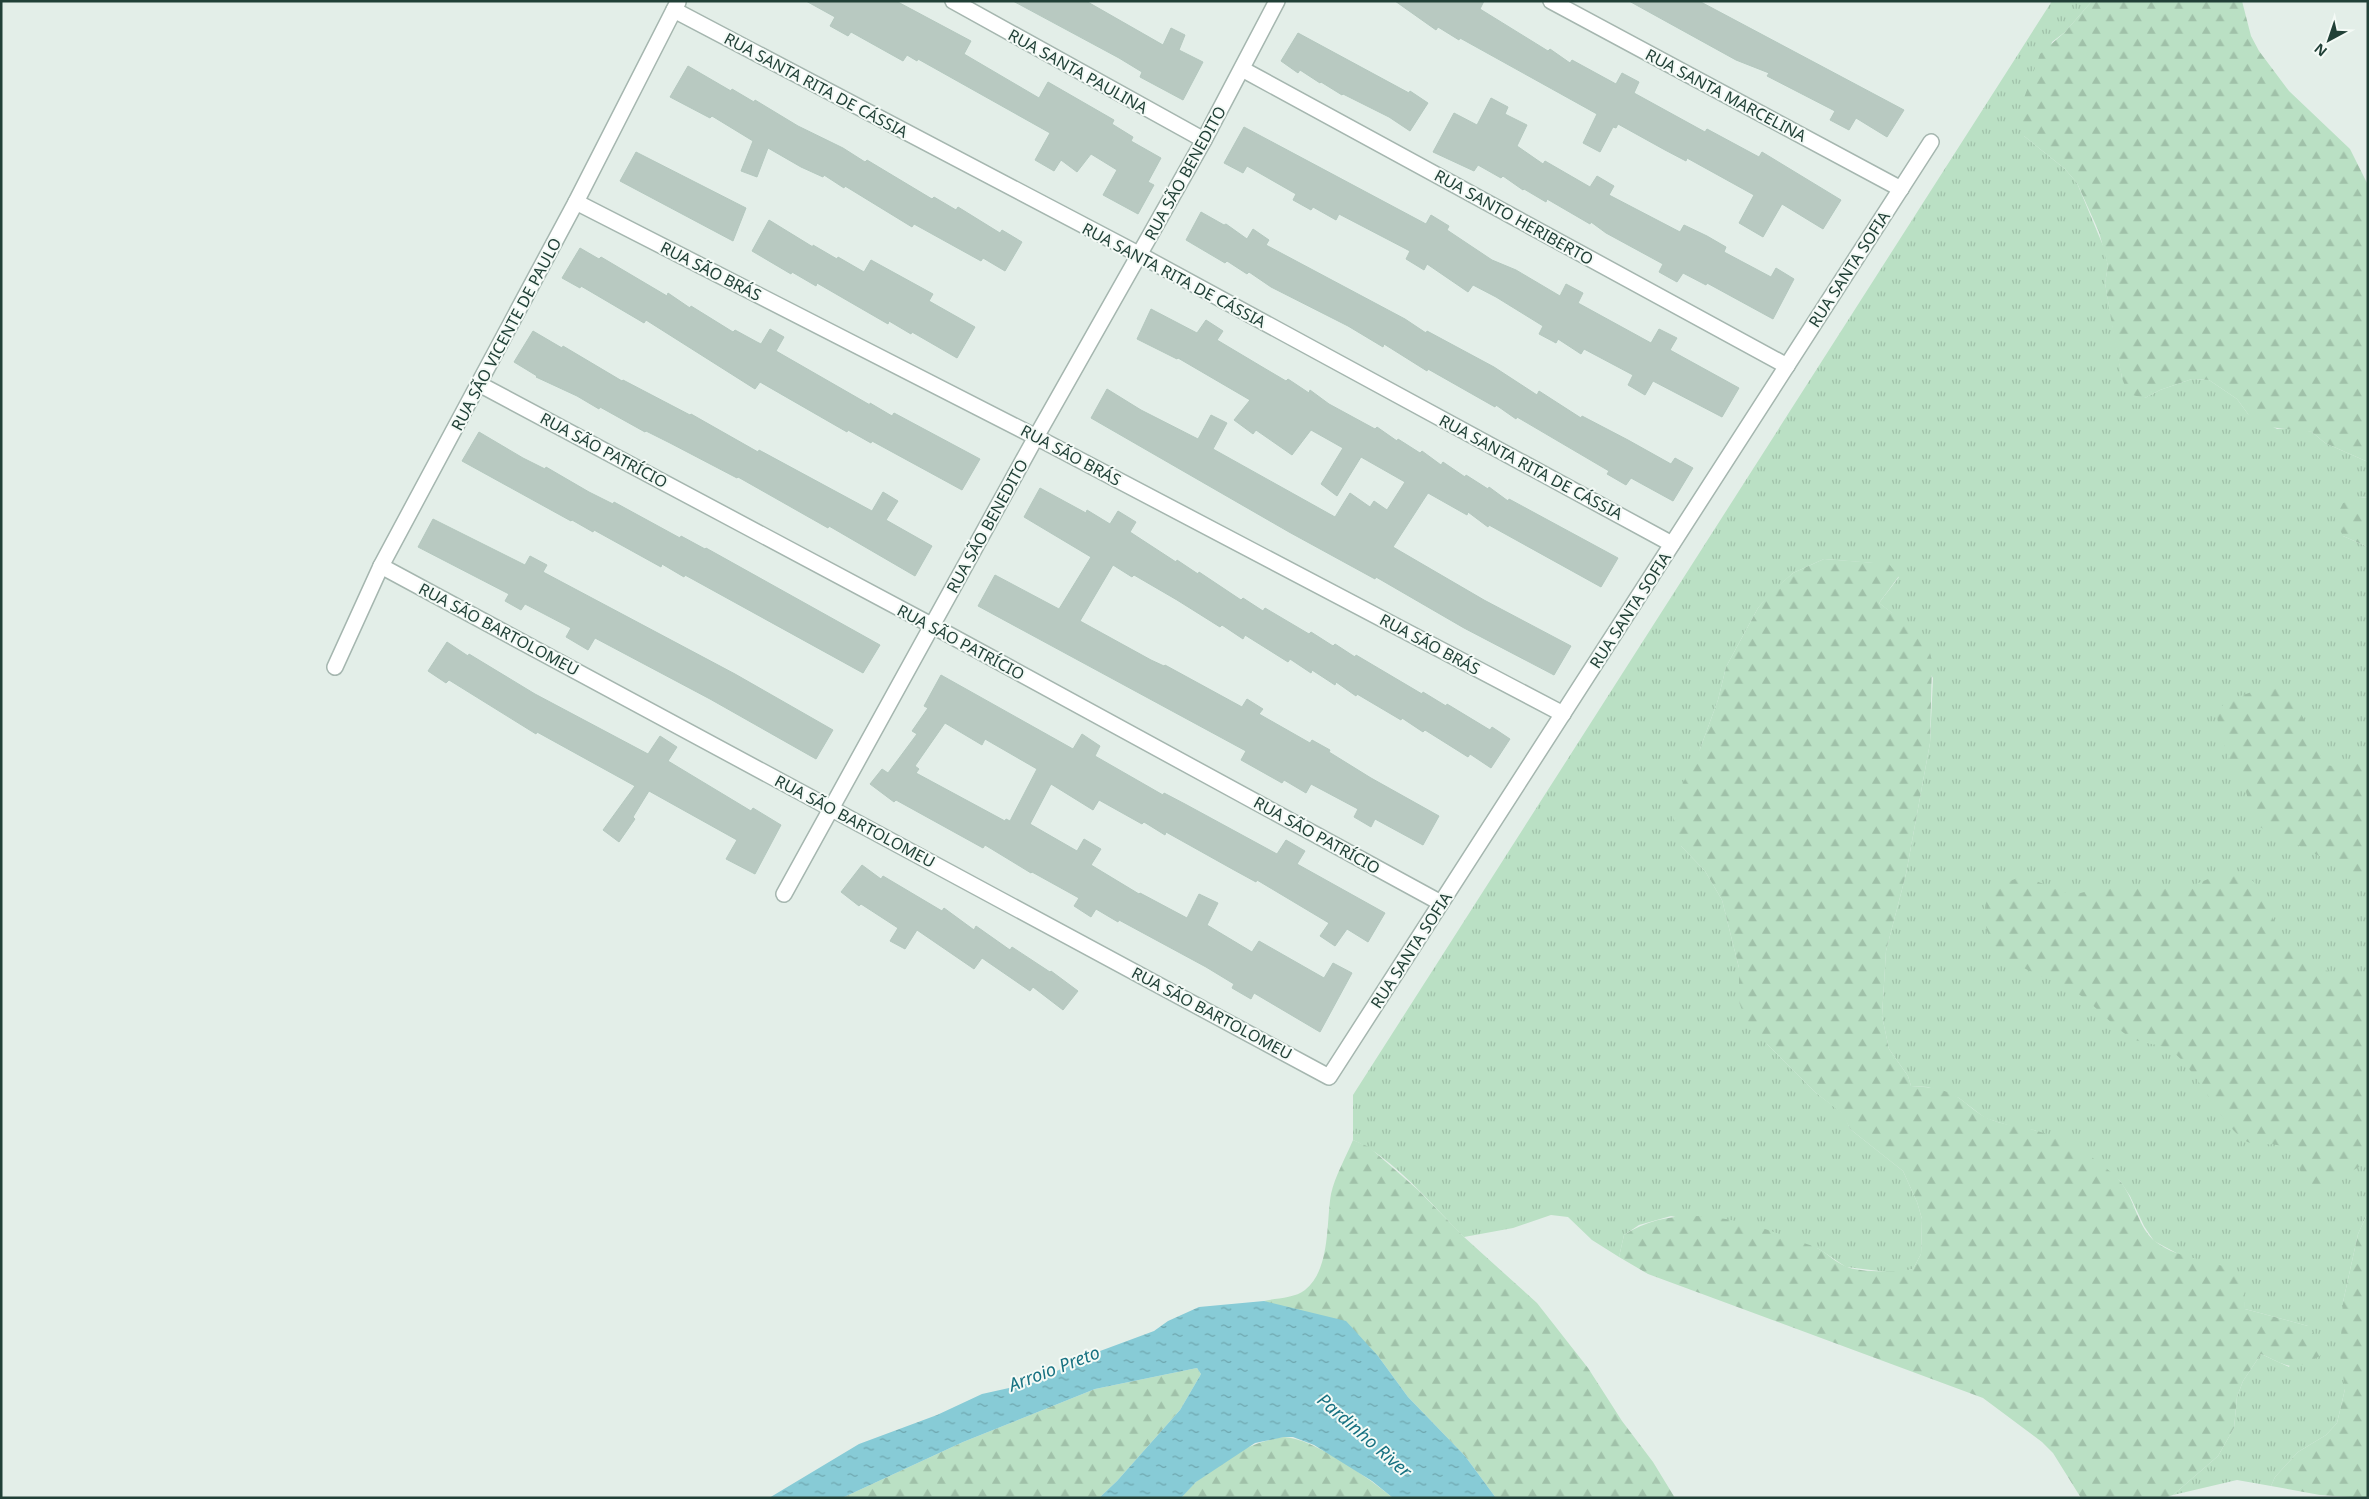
<svg xmlns="http://www.w3.org/2000/svg" width="2369" height="1499" font-family="'Noto Sans',sans-serif">
  <style>
    .grass { fill: url(#grass-tufts) }
    .forest { fill: url(#forest-firs) }
    .water { fill: url(#water-ripples) }
    .building { fill: #b8c9c1; stroke: #b4c8bf; fill-rule: evenodd }
    .lines { fill: none; stroke-linecap: round; stroke-linejoin: round }
    .minor-casing { stroke: #a5b6af; stroke-width: 18 }
    .minor { stroke: #fff; stroke-width: 15 }
    .labels { text-anchor: middle; dominant-baseline: central; stroke-width: 4; stroke-linejoin: round; paint-order: stroke }
    .street-label { font-size: 16px; fill: #214037; stroke: #f4faf6 }
    .water-label { font-size: 18px; font-style: italic; fill: #167181; stroke: #f4faf6 }
  </style>
  <defs>
    <pattern id="grass-tufts" width="24" height="20" patternUnits="userSpaceOnUse" patternTransform="scale(1.25)"><rect width="24" height="20" fill="#bae0c4"/><path d="M3 7l-1-3M5 7V3M7 7l1-3M15 17l-1-3M17 17v-4M19 17l1-3" fill="none" stroke="#a0c1a9"/></pattern>
    <pattern id="forest-firs" width="22" height="20" patternUnits="userSpaceOnUse" patternTransform="scale(1.25)"><rect width="22" height="20" fill="#bae0c4"/><path d="M5 1l3.5 6h-7zM16 11l3.5 6h-7z" fill="#a0c1a9"/></pattern>
    <pattern id="water-ripples" width="26" height="14" patternUnits="userSpaceOnUse" patternTransform="scale(1.25)"><rect width="26" height="14" fill="#87cbd6"/><path d="M2 4q2-2 4 0t4 0M15 11q2-2 4 0t4 0" fill="none" stroke="#6ea6ae"/></pattern>
  </defs>
  <rect width="100%" height="100%" fill="#e3eee8"/>
  <!-- grass -->
  <path class="grass" d="M2052,1h40l-27,31 -13,10 -28,94 41,33 12,14 27,65 4,18 -3,17 17,95 23,20 15,-8 32,-11 17,1 28,19 11,15 29,15 18,-1 17,4 13,11 43,19v36l-8,-1 -17,39 25,11v665l-10,22 -15,68 2,87 -8,34 -11,12 -28,17 -23,25 -4,9 -34,-6 -64,15 45,-39 16,-28 3,-31 6,-16 18,-27 28,13 19,-41 -63,-17 -2,-16 -30,-29 -31,-8 -28,-15 -10,-15 -14,-30 -10,-15 -41,-30 -14,-8 -31,-13 -17,-2 -32,-10 -26,-20 -31,-11 -17,-1 -3,-10 -19,-27 -7,-33 4,-65 20,-77 24,-131 3,-65 -41,-65 -13,-10 20,-26 -26,-14 -49,-4 -31,14 -24,22 -11,13 -32,59 -8,33 -18,49 -19,97 24,25 17,29 17,68v34l29,43 48,48 28,21 6,15 53,42 14,31 5,17 -1,35 -8,15 -17,4 -50,-6 -27,-18 -148,-33 -32,9 -15,10 -5,22 -27,-17 -24,-23 -17,-2 -38,13 -49,9c-31,-31 -71,-80 -111,-97v-45z"/>
  <!-- forest -->
  <g class="forest">
    <path d="M2092,1h150l9,35 8,15 30,40 61,58 18,36v277l-43,-19 -13,-11 -51,-6 -13,-12 -11,-15 -28,-19 -17,-1 -32,11 -15,8 -17,-4 -6,-16 -7,-35 -10,-60 3,-17 -9,-34 -22,-49 -12,-14 -41,-33 -8,-16 24,-66 25,-22z"/>
    <path d="M2360,497l8,1v49l-25,-11 -8,-17 8,-16z"/>
    <path d="M1824,559l65,5 10,12 -20,27 39,29 10,13 4,16 -2,82 -24,131 -20,77 -4,65 7,33 19,27 3,10c18,1 32,2 48,12 9,6 17,15 28,20 15,7 31,8 47,12 30,8 64,28 85,50 16,18 18,48 37,62 26,20 61,16 88,34l1,33 63,17 10,14 2,16c-30,17 -31,10 -59,-2l-18,27 -6,16 -3,31 -16,28 -45,39 -9,3h-83l-28,-45 -11,-11 -59,-44 -335,-124 -29,-17 5,-22c49,-32 112,-18 163,2 10,4 22,7 32,12 9,5 16,13 26,17 13,7 53,6 68,3l8,-15 1,-35 -5,-17 -14,-31 -53,-42 -7,-15 -27,-21 -48,-48 -23,-27 -6,-16v-34l-17,-68 -17,-29 -24,-25 -7,-15 -1,-17 3,-17 24,-48 18,-49 8,-33 32,-59 11,-14 24,-21z"/>
    <path d="M2277,683c24,22 34,52 48,82l16,2 27,-6v133c-22,-31 -78,-51 -112,-69l-10,-33 -17,-32 -10,-32 -3,-17 13,-11z"/>
    <path d="M2237,871c33,15 28,37 44,64 16,29 55,42 87,44v183l-45,25 -18,-1c-4,-15 -10,-38 -28,-41 -11,-2 -23,2 -33,-5 -27,-20 -52,-81 -78,-92 -11,-5 -23,-4 -33,-9 -21,-12 -36,-33 -56,-46 -33,-21 -92,-27 -92,-78 -1,-25 17,-31 38,-39l49,19 33,-8h84l31,-13z"/>
    <path d="M1353,1140l16,7 49,43 46,47 73,66 51,65 34,53 31,41 22,36h-179l-31,-42 -57,-59 -30,-41 -114,-55c13,-3 31,-3 41,-11 26,-21 21,-68 26,-96 4,-18 15,-37 22,-54z"/>
    <path d="M2368,1212v286l-48,-3 -49,-9 4,-9 23,-25 28,-17 11,-12 8,-34 -5,-34 3,-53 15,-68z"/>
    <path d="M1197,1368l4,6 -21,36 -63,71 -18,17h-257l121,-56 132,-53z"/>
    <path d="M1284,1437c29,1 86,42 109,61h-212c25,-30 64,-56 103,-61z"/>
  </g>
  <!-- water -->
  <path class="water" d="M1264,1301l82,20 32,35 30,41 57,59 31,42h-103l-21,-17 -58,-36 -21,-8h-9l-29,6 -59,39 -15,16h-82l18,-17 63,-71 21,-36 -4,-6 -102,21 -132,53 -121,56h-73l90,-54 78,-29 45,-21 50,-11 60,-29 62,-23 14,-10 31,-14z"/>
  <!-- building -->
  <g class="building">
    <path d="M806,1h90l75,40 -7,13 75,44 9,-16 66,38 -2,4 21,13 -2,4 30,17 -13,24 6,3 -16,29 -35,-19 14,-25 -26,-16 -14,18 -16,-12 -7,11 -19,-11 15,-27 -132,-74 -1,2 -10,-6 -4,6 -52,-29 -3,4 -18,-10 5,-9z"/>
    <path d="M1013,1h73l77,44 8,-17 14,7 -6,15 24,12 -20,38 -43,-23 2,-5 -23,-14z"/>
    <path d="M1395,1h89l-4,8 68,42 2,-2 20,14 2,-3 44,24 6,-11 17,9 -5,11 71,39 2,-3 52,28 3,-5 79,48 -18,29 -41,-25 -19,33 -24,-14 15,-28 -67,-37 -1,3 -21,-11 -47,-26 -2,4 -3,-1 -13,25 -17,-9 14,-29 -137,-76 -1,2 -21,-13 -2,3z"/>
    <path d="M1629,1h70l205,109 -17,27 -31,-19 -7,12 -19,-10 5,-9 -68,-35 2,-3 -33,-13z"/>
    <path d="M1298,33l111,60 1,-2 18,12 -18,28 -21,-14 -46,-23 -1,1 -21,-13 -1,1 -20,-13 -2,3 -17,-12z"/>
    <path d="M688,66l43,25 1,-2 22,13 1,-2 43,26 45,22 22,14 2,-2 65,39 2,-2 22,13 2,-3 42,26 2,-3 20,12 -17,29 -22,-13 -2,3 -67,-37 -2,3 -67,-41 -1,2 -20,-13 -1,2 -22,-10 -33,-19 -11,29 -16,-6 12,-30 -41,-25 -2,2 -40,-21z"/>
    <path d="M1491,98l17,9 -3,7 22,11 -10,21 26,18 2,-3 45,26 7,-11 17,10 -5,9 71,37 4,-7 23,11 19,11 -2,5 47,25 5,-9 18,11 -21,40 -66,-36 -1,2 -23,-12 -6,9 -18,-10 4,-8 -57,-31 -15,-11 -1,2 -43,-25 -1,3 -22,-13 -1,1 -20,-14 -2,2 -23,-13 -4,6 -41,-19 21,-39 23,12z"/>
    <path d="M1244,127l182,97 5,-9 18,11 -2,4 45,30 24,10 44,26 6,-12 17,9 -5,10 73,40 8,-14 18,9 -7,12 69,38 -17,29 -69,-36 -8,14 -17,-10 5,-10 -49,-26 -3,5 -23,-15 -2,4 -17,-9 4,-8 -47,-29 -23,-12 -5,7 -41,-28 -3,6 -18,-11 4,-8 -48,-25 -23,-12 -3,6 -23,-13 -2,3 -18,-10 3,-6 -49,-28 -4,7 -19,-10z"/>
    <path d="M636,152l110,56 -13,33 -113,-60z"/>
    <path d="M1201,212l23,13 2,-1 21,15 6,-10 16,11 -3,5 139,74 21,14 1,-2 67,36 43,28 2,-4 42,27 1,-2 46,24 43,24 4,-6 18,10 -20,33 -42,-23 -5,7 -19,-11 2,-3 -92,-54 -1,2 -20,-14 -1,2 -67,-38 -1,2 -43,-27 -1,3 -35,-21 -77,-39 -22,-15 -2,2 -20,-13 -2,2 -39,-23z"/>
    <path d="M769,220l44,27v-2l24,14 1,-2 26,15 7,-12 62,34 -4,7 46,26 -18,31 -45,-26 -1,2 -22,-13 -1,3 -71,-41 -1,3 -24,-14 -1,2 -39,-23z"/>
    <path d="M580,248l19,11 2,-2 66,39 1,-3 22,15 1,-2 42,26 2,-2 22,12 4,2 9,-15 14,8 -8,14 94,54v-2l22,13 2,-3 86,46 -18,31 -90,-49 -1,2 -23,-13 -1,2 -87,-50 -5,7 -109,-69 -2,3 -63,-37 -1,2 -18,-10z"/>
    <path d="M1151,309l46,24 9,-13 17,11 -6,9 47,28 22,13 2,-2 21,14 1,-3 19,14 46,25 2,-2 20,14 1,-2 22,14 2,-2 19,14 2,-3 22,15 1,-2 22,14 1,-2 19,14 1,-2 109,59 -17,29 -112,-62 -1,2 -20,-15 -1,3 -39,-22 -35,54 91,53 87,46 -17,29 -90,-47 -88,-51 -1,2 -86,-47 -198,-114 16,-29 34,21 57,29 13,-24 16,8 -14,26 122,68 15,-24 20,14 4,-6 13,9 18,-28 -44,-25 -24,39 -16,-12 22,-36 -32,-18 -19,25 -36,-25 -3,4 -19,-14 16,-20 -72,-42 -1,1 -40,-20z"/>
    <path d="M533,331l29,17 1,-2 59,35 1,-1 67,35 1,-1 67,38 1,-2 113,61 11,-19 15,9 -12,19 46,26 -17,30 -86,-50 -1,2 -90,-51 -1,1 -67,-35 -24,-12 -1,1 -45,-25 -1,2 -22,-13 -41,-19 1,-1 -23,-14z"/>
    <path d="M479,432l44,26 22,11 1,-2 43,25 24,12 1,-2 66,36 1,-2 24,13 1,-1 174,97 -17,28 -178,-98 -1,2 -22,-13 -1,3 -67,-37 -1,2 -21,-12 -1,1 -109,-60z"/>
    <path d="M1040,488l46,25 1,-3 23,14 8,-13 18,11 -6,10 46,30 1,-2 21,14 1,-2 42,28 2,-2 20,13 2,-3 44,26 2,-2 22,14 2,-2 20,13 1,-2 66,39 1,-2 23,14 1,-2 43,26 2,-3 18,12 -19,29 -21,-14 -2,3 -43,-27 -2,2 -21,-14 -1,2 -44,-26 -1,2 -20,-14 -1,3 -23,-15 -1,3 -21,-14 -2,3 -43,-27 -2,4 -21,-14 -2,2 -43,-27 -43,-25 -2,2 -19,-12 -33,56 71,39 13,6 1,-1 77,42 5,-8 16,10 -4,5 51,29 2,-3 18,10 -1,2 42,26 68,38 -16,29 -48,-26 -4,8 -17,-10 4,-8 -47,-25 -5,9 -22,-13 -2,3 -41,-23 5,-9 -268,-145 17,-31 64,34 32,-52 -67,-40z"/>
    <path d="M433,519l92,46 5,-9 17,9 -4,7 192,102 98,56 -17,29 -106,-60 -115,-61 -7,12 -22,-13 5,-9 -46,-24 -4,6 -16,-9 4,-7 -91,-47z"/>
    <path d="M447,642l21,14 1,-2 66,40 113,60 12,-18 17,11 -9,14 83,50 2,-3 28,17 -26,49 -29,-15 11,-19 -88,-49 -16,26 2,2 -16,23 -16,-12 32,-44 -98,-54 -1,2 -87,-54 -3,3 -18,-12z"/>
    <path d="M941,675l132,74 9,-15 18,12 -5,10 68,39 1,-2 21,11 92,50 9,-14 19,11 -8,13 88,49 -17,29 -21,-13 -12,17 -15,-10 9,-13 -72,-43 -1,2 -22,-12 -68,-38 -1,3 -21,-13 -2,2 -43,-24 -6,10 -42,-26 -21,40 47,27 7,-12 17,10 -10,16 48,29 1,-1 47,25 12,-24 19,9 -11,22 45,27 7,-11 65,37 9,-15 19,10 -32,59 -66,-39 -3,6 -19,-11 2,-4 -28,-17 -87,-47 -1,2 -22,-13 -5,8 -17,-11 5,-8 -47,-26 -1,1 -46,-28 -2,3 -87,-48 -2,2 -24,-18 12,-15 6,4 29,-39 -5,-3 16,-23 -4,-2zM945,723l37,22 3,-6 52,30 -27,52 -4,-2 -1,2 -89,-48 3,-4 -4,-3z"/>
    <path d="M862,865l19,14 2,-3 59,35 2,-3 30,22 2,-4 34,24 2,-3 38,25 1,-1 27,20 -15,19 -30,-23 -3,4 -48,-33 -8,11 -57,-39 -12,19 -15,-8 8,-13 -37,-24 -2,2 -18,-14z"/>
  </g>
  <g class="lines">
    <defs>
      <g id="minor">
        <path d="M953,1l251,139"/>
        <path d="M1551,1l350,188"/>
        <path d="M674,10l466,245 532,289"/>
        <path d="M1242,69l545,297"/>
        <path d="M576,202l460,235 527,277"/>
        <path d="M479,384l454,242 508,277"/>
        <path d="M381,566l948,511 602,-935"/>
        <path d="M335,667l46,-101 195,-364 102,-200"/>
        <path d="M784,894l252,-457 168,-297 73,-139"/>
      </g>
    </defs>
    <!-- minor casing -->
    <use href="#minor" class="minor-casing"/>
    <!-- minor -->
    <use href="#minor" class="minor"/>
  </g>
  <g class="labels">
    <!-- street labels -->
    <g class="street-label">
      <text transform="translate(1078 71) rotate(29)">RUA SANTA PAULINA</text>
      <text transform="translate(816 85) rotate(28)">RUA SANTA RITA DE CÁSSIA</text>
      <text transform="translate(1726 95) rotate(28)">RUA SANTA MARCELINA</text>
      <text transform="translate(1185 173) rotate(-61)">RUA SÃO BENEDITO</text>
      <text transform="translate(1514 217) rotate(29)">RUA SANTO HERIBERTO</text>
      <text transform="translate(1849 269) rotate(-57)">RUA SANTA SOFIA</text>
      <text transform="translate(711 271) rotate(27)">RUA SÃO BRÁS</text>
      <text transform="translate(1174 275) rotate(28)">RUA SANTA RITA DE CÁSSIA</text>
      <text transform="translate(506 334) rotate(-62)">RUA SÃO VICENTE DE PAULO</text>
      <text transform="translate(604 450) rotate(28)">RUA SÃO PATRÍCIO</text>
      <text transform="translate(1071 455) rotate(28)">RUA SÃO BRÁS</text>
      <text transform="translate(1531 467) rotate(28)">RUA SANTA RITA DE CÁSSIA</text>
      <text transform="translate(987 526) rotate(-61)">RUA SÃO BENEDITO</text>
      <text transform="translate(1630 610) rotate(-57)">RUA SANTA SOFIA</text>
      <text transform="translate(499 629) rotate(28)">RUA SÃO BARTOLOMEU</text>
      <text transform="translate(961 642) rotate(28)">RUA SÃO PATRÍCIO</text>
      <text transform="translate(1430 644) rotate(28)">RUA SÃO BRÁS</text>
      <text transform="translate(855 821) rotate(28)">RUA SÃO BARTOLOMEU</text>
      <text transform="translate(1317 835) rotate(29)">RUA SÃO PATRÍCIO</text>
      <text transform="translate(1411 950) rotate(-57)">RUA SANTA SOFIA</text>
      <text transform="translate(1212 1013) rotate(28)">RUA SÃO BARTOLOMEU</text>
    </g>
    <!-- water labels -->
    <g class="water-label">
      <text transform="translate(1054 1368) rotate(-21)">Arroio Preto</text>
      <text transform="translate(1365 1435) rotate(41)">Pardinho River</text>
    </g>
  </g>
  <!-- border -->
  <rect width="2369" height="1499" fill="none" stroke="#214037" stroke-width="5"/>
  <!-- north arrow -->
  <g transform="translate(2329 40) rotate(220)" stroke="#f4faf6" stroke-width="4" paint-order="stroke">
  <path d="M0-4L9 19L0 12L-9 19Z" fill="#214037"/>
  <text y="-8" font-size="14" font-weight="bold" text-anchor="middle" fill="#214037">N</text>
  </g>
</svg>
